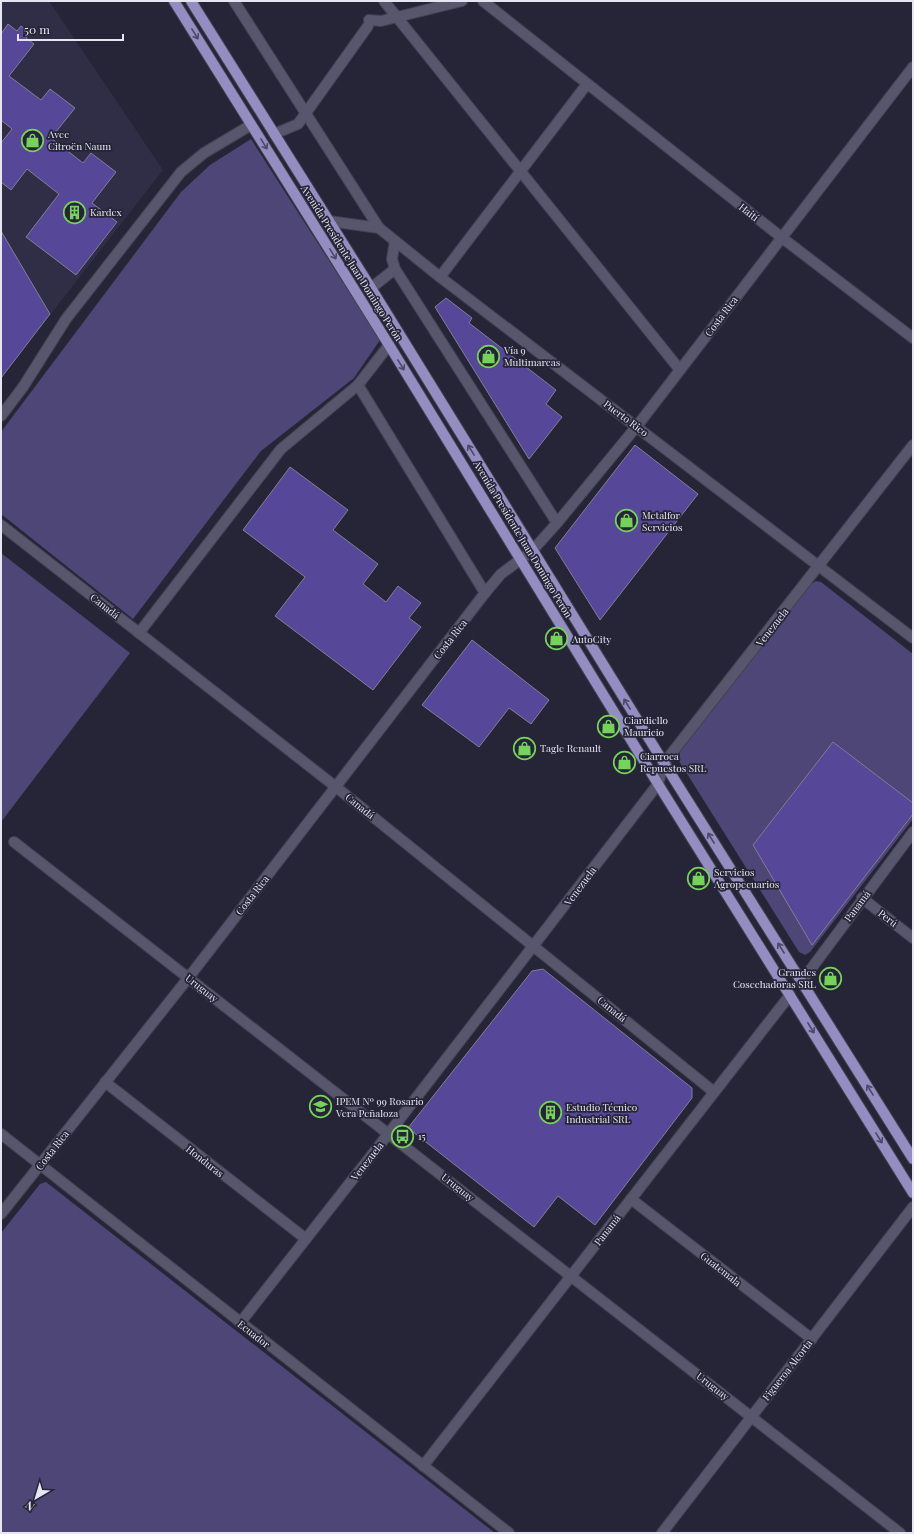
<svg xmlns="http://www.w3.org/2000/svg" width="914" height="1534" font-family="'Playfair Display',serif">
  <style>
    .built { fill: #302d46 }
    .green { fill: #4d4676 }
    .building { fill: #574798; stroke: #817f96 }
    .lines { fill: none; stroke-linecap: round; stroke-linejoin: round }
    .minor-casing { stroke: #434151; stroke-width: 12 }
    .major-casing { stroke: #434151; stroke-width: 12 }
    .minor { stroke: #58566c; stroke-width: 10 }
    .major { stroke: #938dc1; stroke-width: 10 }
    .oneway { stroke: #4c4967 }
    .labels { text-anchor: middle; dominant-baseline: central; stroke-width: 3.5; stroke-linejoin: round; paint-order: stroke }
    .poi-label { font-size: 10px; fill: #e6e5f2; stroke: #262437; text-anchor: start }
    .street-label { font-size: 10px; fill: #e6e5f2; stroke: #262437 }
  </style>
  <rect width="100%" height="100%" fill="#262437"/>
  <!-- built -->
  <path class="built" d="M1,1h48l114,169 -113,145 -49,-84z"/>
  <!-- green -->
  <g class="green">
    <path d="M251,139l129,201 -26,38 -93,73 -128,168 -132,-105v-82l180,-240 29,-27z"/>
    <path d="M1,553l129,100 -129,169z"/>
    <path d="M816,581l5,1 92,72v149l-80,-61 -80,103 59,99 101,-130v5l-103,133 -5,3 -6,-3 -120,-191 1,-10 131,-167z"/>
    <path d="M46,1182l449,351h-494v-300l39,-49z"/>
  </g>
  <!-- building -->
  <g class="building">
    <path d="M8,24l9,7 4,-5 9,7 -4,5 8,6 -25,32 32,24 9,-11 25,19 -24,30 32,25 8,-10 25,19 -24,31 25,19 -41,53 -50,-38 33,-43 -32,-25 -16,21 -10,-8v-39l11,-14 -11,-9v-86z"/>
    <path d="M1,231l49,83 -49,64z"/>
    <path d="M446,298l26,20 -3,5 87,67 -10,14 16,13 -33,42 -94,-152z"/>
    <path d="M635,445l63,49 -98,126 -45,-72z"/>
    <path d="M290,467l58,43 -15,20 45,34 -15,20 23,18 12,-16 23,17 -12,15 12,9 -48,63 -98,-74 30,-39 -62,-47z"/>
    <path d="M472,640l77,60 -18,24 -22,-16 -30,39 -57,-42z"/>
    <path d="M833,742l80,61v11l-101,131 -59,-100z"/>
    <path d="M543,969l149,119v10l-97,127 -37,-29 -24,31 -126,-99 124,-157z"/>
  </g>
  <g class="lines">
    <defs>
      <g id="minor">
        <path d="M234,1l145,227"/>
        <path d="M384,1l296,369"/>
        <path d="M483,1l298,236 132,101"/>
        <path d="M369,20l12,1 81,-20"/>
        <path d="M274,134l24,-10 70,-98"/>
        <path d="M329,221l50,7 61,49 473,361"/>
        <path d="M395,241l-3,18 3,10 162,254"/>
        <path d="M440,277l147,-193"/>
        <path d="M371,288l24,-19"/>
        <path d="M358,385l127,208"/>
        <path d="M1,416l22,-29 43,-68 115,-147 23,-19 47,-28"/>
        <path d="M1,525l335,262 378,305"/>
        <path d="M139,633l142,-184 77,-64 31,-40"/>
        <path d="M14,842l886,691"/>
        <path d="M862,898l51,40"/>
        <path d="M802,981l111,-149"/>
        <path d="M105,1082l201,157"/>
        <path d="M1,1134l508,399"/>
        <path d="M631,1199l181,140"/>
        <path d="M1,1214l188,-237 296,-384 16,-19 31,-23 25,-28 80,-97 276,-359"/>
        <path d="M240,1323l149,-190 269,-349 6,-21 249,-318"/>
        <path d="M423,1466l367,-471"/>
        <path d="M662,1533l251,-326"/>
      </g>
      <g id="major">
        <path d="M174,1l215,344 269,439 255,409"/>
        <path d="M191,1l180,287 293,475 249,396"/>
      </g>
    </defs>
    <!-- minor casing -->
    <use href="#minor" class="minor-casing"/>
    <!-- major casing -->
    <use href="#major" class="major-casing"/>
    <!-- minor -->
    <use href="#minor" class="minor"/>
    <!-- major -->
    <use href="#major" class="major"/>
  </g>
  <!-- one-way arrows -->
  <defs><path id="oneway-shaft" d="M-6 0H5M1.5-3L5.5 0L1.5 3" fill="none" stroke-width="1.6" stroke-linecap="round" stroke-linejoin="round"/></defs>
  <g class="oneway">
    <use href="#oneway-shaft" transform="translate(195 34) rotate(58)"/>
    <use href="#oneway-shaft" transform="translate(264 144) rotate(58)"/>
    <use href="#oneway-shaft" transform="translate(333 254) rotate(58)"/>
    <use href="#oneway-shaft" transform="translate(401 365) rotate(58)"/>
    <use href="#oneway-shaft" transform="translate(471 450) rotate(-122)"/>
    <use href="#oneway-shaft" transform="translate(627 704) rotate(-122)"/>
    <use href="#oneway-shaft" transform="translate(711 838) rotate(-122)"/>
    <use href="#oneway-shaft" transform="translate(781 948) rotate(-122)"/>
    <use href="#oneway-shaft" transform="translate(811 1028) rotate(58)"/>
    <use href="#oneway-shaft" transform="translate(870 1090) rotate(-122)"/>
    <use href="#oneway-shaft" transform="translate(879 1138) rotate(58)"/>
  </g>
  <!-- icons -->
  <defs>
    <symbol id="shop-ring" viewBox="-11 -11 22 22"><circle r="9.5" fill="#262437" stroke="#75d25b" stroke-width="1.5"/><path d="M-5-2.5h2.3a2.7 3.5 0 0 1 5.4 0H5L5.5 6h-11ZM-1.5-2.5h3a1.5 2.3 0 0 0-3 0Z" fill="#75d25b"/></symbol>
    <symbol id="building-ring" viewBox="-11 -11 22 22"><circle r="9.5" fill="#262437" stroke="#75d25b" stroke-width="1.5"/><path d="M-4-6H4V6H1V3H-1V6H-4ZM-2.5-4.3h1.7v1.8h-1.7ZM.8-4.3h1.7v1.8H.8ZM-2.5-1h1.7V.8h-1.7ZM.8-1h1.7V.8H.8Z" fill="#75d25b"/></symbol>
    <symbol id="school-ring" viewBox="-11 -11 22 22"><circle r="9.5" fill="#262437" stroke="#75d25b" stroke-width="1.5"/><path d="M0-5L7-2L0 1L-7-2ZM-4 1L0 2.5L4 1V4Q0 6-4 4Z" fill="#75d25b"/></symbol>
    <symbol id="bus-ring" viewBox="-11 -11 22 22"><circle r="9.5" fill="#262437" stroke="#75d25b" stroke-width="1.5"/><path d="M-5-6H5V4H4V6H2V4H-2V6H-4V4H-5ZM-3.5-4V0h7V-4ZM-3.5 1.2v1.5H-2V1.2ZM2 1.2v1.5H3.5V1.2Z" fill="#75d25b"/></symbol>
  </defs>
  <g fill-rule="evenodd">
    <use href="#shop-ring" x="20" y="128" width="25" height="25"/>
    <use href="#building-ring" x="62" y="200" width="25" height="25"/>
    <use href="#shop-ring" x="476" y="344" width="25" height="25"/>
    <use href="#shop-ring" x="614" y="508" width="25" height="25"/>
    <use href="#shop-ring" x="544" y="626" width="25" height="25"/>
    <use href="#shop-ring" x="596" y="714" width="25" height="25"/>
    <use href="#shop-ring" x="512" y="736" width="25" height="25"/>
    <use href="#shop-ring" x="612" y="750" width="25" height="25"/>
    <use href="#shop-ring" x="686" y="866" width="25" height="25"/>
    <use href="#shop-ring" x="818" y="966" width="25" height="25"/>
    <use href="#school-ring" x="308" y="1094" width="25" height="25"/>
    <use href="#building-ring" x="538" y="1100" width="25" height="25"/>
    <use href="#bus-ring" x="390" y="1124" width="25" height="25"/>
  </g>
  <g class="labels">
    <!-- poi labels -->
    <g class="poi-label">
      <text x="48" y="134">Avec<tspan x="48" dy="12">Citroën Naum</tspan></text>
      <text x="90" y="212">Kardex</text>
      <text x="504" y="350">Vía 9<tspan x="504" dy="12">Multimarcas</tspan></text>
      <text x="642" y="515">Metalfor<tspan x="642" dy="12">Servicios</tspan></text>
      <text x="572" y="639">AutoCity</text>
      <text x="624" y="720">Ciardiello<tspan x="624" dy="12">Mauricio</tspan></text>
      <text x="540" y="748">Tagle Renault</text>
      <text x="640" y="756">Ciarroca<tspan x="640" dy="12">Repuestos SRL</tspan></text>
      <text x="714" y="872">Servicios<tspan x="714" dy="12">Agropecuarios</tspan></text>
      <text x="816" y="972" text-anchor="end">Grandes<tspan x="816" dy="12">Cosechadoras SRL</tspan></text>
      <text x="336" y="1101">IPEM Nº 99 Rosario<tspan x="336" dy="12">Vera Peñaloza</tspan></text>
      <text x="566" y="1107">Estudio Técnico<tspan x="566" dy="12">Industrial SRL</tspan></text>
      <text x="418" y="1136">15</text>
    </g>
    <!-- street labels -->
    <g class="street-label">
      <text transform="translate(749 212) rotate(38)">Haití</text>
      <text transform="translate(352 263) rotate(58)">Avenida Presidente Juan Domingo Perón</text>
      <text transform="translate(721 316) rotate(-53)">Costa Rica</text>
      <text transform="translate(626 418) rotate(37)">Puerto Rico</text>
      <text transform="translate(523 539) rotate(59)">Avenida Presidente Juan Domingo Perón</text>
      <text transform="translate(105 606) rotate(38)">Canadá</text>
      <text transform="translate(772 627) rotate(-52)">Venezuela</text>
      <text transform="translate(450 639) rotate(-52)">Costa Rica</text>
      <text transform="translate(360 806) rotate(39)">Canadá</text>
      <text transform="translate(580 886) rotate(-53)">Venezuela</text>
      <text transform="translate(252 895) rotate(-52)">Costa Rica</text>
      <text transform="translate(857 906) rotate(-53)">Panamá</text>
      <text transform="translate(888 918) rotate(38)">Perú</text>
      <text transform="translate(202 988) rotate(38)">Uruguay</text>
      <text transform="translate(612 1009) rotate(39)">Canadá</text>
      <text transform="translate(52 1150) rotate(-52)">Costa Rica</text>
      <text transform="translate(205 1161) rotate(38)">Honduras</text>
      <text transform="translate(367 1161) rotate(-52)">Venezuela</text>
      <text transform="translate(458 1187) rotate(38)">Uruguay</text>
      <text transform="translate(607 1230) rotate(-52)">Panamá</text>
      <text transform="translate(721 1269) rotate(38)">Guatemala</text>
      <text transform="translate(254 1334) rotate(38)">Ecuador</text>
      <text transform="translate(787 1370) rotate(-52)">Figueroa Alcorta</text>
      <text transform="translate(713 1386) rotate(38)">Uruguay</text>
    </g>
  </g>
  <!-- border -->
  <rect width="914" height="1534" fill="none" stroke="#e6e5f2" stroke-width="4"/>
  <!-- north arrow -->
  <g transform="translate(36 1498) rotate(218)" stroke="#262437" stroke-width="3" paint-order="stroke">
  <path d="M0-3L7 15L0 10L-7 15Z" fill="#e6e5f2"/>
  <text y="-6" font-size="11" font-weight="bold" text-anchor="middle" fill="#e6e5f2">N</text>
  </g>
  <!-- scale -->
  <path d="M18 34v6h105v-6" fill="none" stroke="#e6e5f2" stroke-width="2"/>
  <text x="24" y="34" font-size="12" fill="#e6e5f2" stroke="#262437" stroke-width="3" paint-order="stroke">50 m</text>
</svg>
